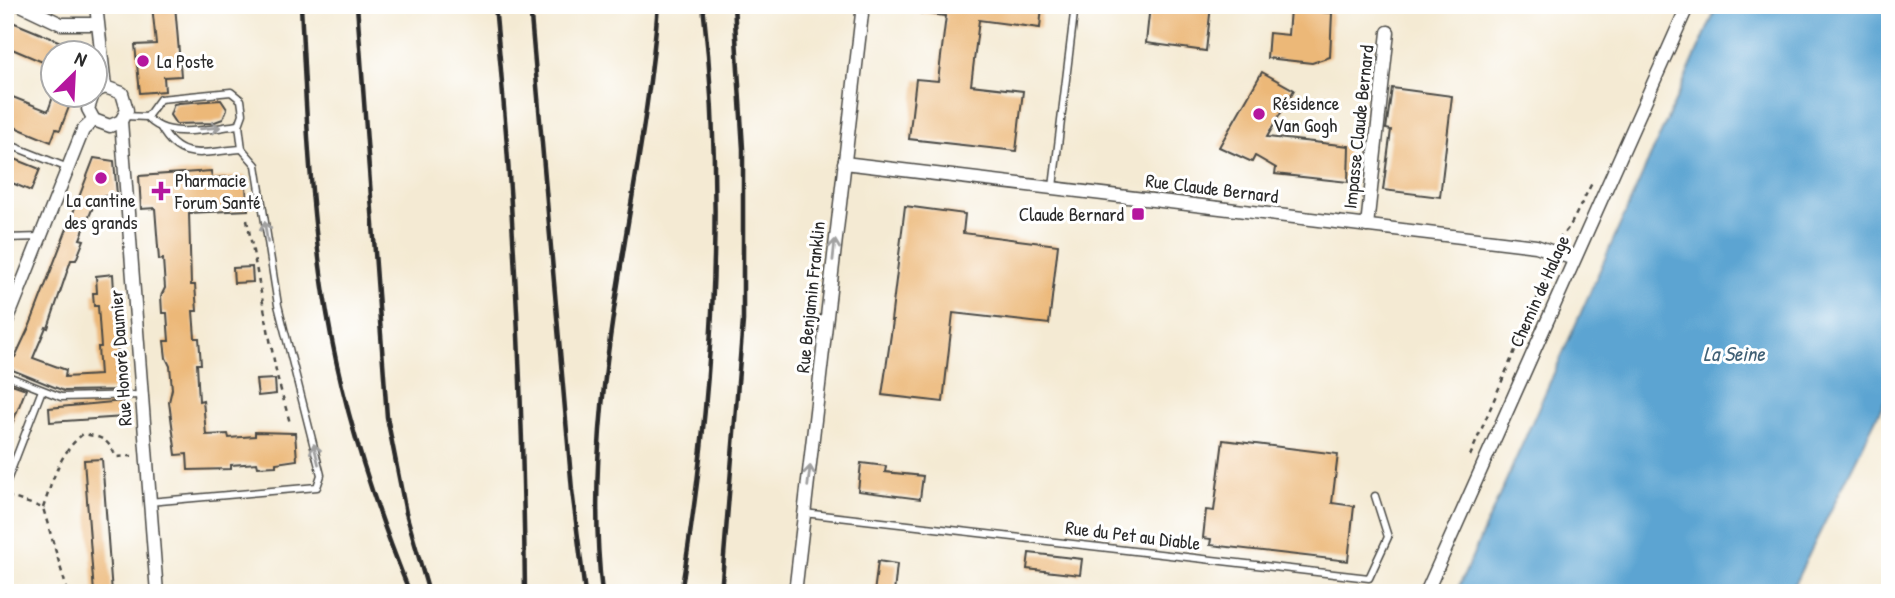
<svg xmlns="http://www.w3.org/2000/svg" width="1895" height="598" font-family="'Patrick Hand',sans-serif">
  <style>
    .water { fill: #5ba4d2; stroke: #43687e; stroke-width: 2 }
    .building { fill: #ecb878 }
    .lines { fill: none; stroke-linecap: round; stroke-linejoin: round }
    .lane-casing { stroke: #494844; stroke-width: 9 }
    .street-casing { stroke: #494844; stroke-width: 15 }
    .path { stroke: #494844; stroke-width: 2.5; stroke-dasharray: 5 5; stroke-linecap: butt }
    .lane { stroke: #fff; stroke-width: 6 }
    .street { stroke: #fff; stroke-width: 12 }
    .rail { stroke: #2b2b2b; stroke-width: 4.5 }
    .oneway { stroke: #a0a0a0 }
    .poi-dot { fill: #b5179e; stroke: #fff; stroke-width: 2.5 }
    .labels { text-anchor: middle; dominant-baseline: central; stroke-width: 6; stroke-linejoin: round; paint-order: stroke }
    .poi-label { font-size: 19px; fill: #2b2b2b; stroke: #fff; text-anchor: start }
    .street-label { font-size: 19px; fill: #2b2b2b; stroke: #fff }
    .water-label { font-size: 21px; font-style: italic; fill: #416176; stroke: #fff }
  </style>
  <rect width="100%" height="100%" fill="#fff"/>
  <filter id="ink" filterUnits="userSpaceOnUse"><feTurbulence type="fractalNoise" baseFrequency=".0143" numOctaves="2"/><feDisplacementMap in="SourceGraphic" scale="14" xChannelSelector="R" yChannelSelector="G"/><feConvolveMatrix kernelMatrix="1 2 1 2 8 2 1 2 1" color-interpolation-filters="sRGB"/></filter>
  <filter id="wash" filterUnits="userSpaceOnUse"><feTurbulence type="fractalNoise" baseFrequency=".00686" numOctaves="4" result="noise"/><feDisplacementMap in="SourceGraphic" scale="28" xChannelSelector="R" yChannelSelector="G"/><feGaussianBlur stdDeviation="1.57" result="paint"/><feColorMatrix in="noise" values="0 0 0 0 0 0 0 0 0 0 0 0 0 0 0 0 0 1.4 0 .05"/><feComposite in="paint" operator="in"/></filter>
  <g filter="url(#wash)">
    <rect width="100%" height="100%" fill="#f4ead3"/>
    <!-- water -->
    <path class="water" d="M1718,5h172v385l-100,203h-334z"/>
    <g id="blocks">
      <!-- building -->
      <g class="building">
        <path d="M152,5h23l6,71 -17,1 1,14 -25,2 -5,-48 21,-1z"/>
        <path d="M920,5h122l-2,23 -61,-8 -8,65 52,6 -7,60 -107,-12 7,-60 22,2 8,-65 -26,-3z"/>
        <path d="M1150,5h61l-5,46 -60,-8z"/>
        <path d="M1290,9l42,4 -2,44 -18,6 -45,-5 2,-25 19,2z"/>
        <path d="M5,19l80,33h-33v14l-47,-20z"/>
        <path d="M1262,72l32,18 -27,47 82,9 -1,36 -73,-8 1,-6 -21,-12 -3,6 -33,-15z"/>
        <path d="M1392,88l60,8 -12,101 -57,-7 8,-60 -5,-1z"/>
        <path d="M5,94l43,17 6,-17h20l-14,36 -4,-1 -5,13 -46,-19z"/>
        <path d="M221,100l6,9 -4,10 -11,4 -36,1 -6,-9 4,-11 5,-1z"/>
        <path d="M5,155l35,14 -9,22 -26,-11z"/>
        <path d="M94,158l20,3 3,34 -20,2 -17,42 4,1 -8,20h-5l-23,68 -2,-1 -13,31 33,12 -1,7 35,-2 -2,-28h3l-3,-41h-4l-1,-13h4l-1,-17 17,-2 6,99h6l1,14h-4v3l-58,1 -59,-24 5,-12 5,2 15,-32z"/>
        <path d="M211,171l1,7 33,-2 3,34 -59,3 2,72h4l2,26h-4l2,27h4l2,26h-4l2,37 4,-1 3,35 22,-1 1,4 26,-2v-4l40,1 2,27 -21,3v3l-18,1 -1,-4 -26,2v4l-43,1 -1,-16 -11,1 -7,-53 3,-13 -2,-23 -4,-8 -2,-17h5l-2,-28h-5l-1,-17 4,-8 -2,-29 -4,1 -4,-52 -14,1 -2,-33z"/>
        <path d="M905,206l60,8 -2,19 95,12 -9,79 -96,-11 -10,89 -61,-7 11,-74h-2z"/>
        <path d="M252,267l1,15 -19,1 -1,-15z"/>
        <path d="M275,379l1,15 -18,2 -2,-16z"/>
        <path d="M9,383l17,6 -20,50 -1,-47z"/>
        <path d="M123,401l1,16 -74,5 -1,-14z"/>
        <path d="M1223,440l115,14 -6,49 22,3 -6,55 -138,-16 1,-6 -8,-1 3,-28 8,1z"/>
        <path d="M102,459l2,26 8,108h-18l-10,-133z"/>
        <path d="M861,463l25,3 -1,6 38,4 -3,23 -62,-8z"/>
        <path d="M1029,553l53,6 -2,16 -53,-6z"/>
        <path d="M878,561l19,3 -3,29h-20z"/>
      </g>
    </g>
  </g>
  <g filter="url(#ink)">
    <use href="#blocks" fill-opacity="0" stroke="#494844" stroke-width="2"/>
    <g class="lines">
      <defs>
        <g id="lane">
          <path d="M125,116l22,1c20,24 63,11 92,8l4,-11 -2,-14 -10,-8 -71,7 -13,18"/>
          <path d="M161,128c20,36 44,23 81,21l-3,-24"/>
          <path d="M5,143l63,25"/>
          <path d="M1053,187l22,-182"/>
          <path d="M5,238l36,-1"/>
          <path d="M5,375l56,22 81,-2"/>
          <path d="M5,486l37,-96"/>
          <path d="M149,502l168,-15 4,-12 -43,-170 -22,-140 -14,-16"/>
          <path d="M804,513l565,65 19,-41 -13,-41"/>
        </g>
        <g id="street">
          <path d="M21,5l40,19h36"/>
          <path d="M96,5l9,82"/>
          <path d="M93,94l-5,15 6,11 16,6 11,-5 6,-11 -5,-17 -17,-6 -11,5"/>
          <path d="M121,121l36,472"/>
          <path d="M844,163l692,83 38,13"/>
          <path d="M1367,226l21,-194"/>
          <path d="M5,326l78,-196 11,-10"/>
          <path d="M795,593l68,-588"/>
          <path d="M1426,593l262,-588"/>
        </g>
      </defs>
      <!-- lane casing -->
      <use href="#lane" class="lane-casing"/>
      <!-- street casing -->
      <use href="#street" class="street-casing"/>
      <!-- path -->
      <g class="path">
        <path d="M247,220l30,156 13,47"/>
        <path d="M1558,240l12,-14 22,-43"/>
        <path d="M1470,456l81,-190"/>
        <path d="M7,496l36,12 25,85"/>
        <path d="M43,508c10,-28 16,-55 40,-74 19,3 25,5 33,23l16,-1"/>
      </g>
      <!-- lane -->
      <use href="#lane" class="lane"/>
      <!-- street -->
      <use href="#street" class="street"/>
      <!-- rail -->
      <g class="rail">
        <path d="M301,5c5,103 9,207 26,308 16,97 46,189 83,280"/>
        <path d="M357,5l30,412 19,96 23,80"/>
        <path d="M495,5c19,195 28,392 30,588"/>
        <path d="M530,5l42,485 13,103"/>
        <path d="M602,593c-23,-197 41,-393 56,-588"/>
        <path d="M681,593c32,-193 45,-393 22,-588"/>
        <path d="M721,593l22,-272v-172l-9,-144"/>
      </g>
    </g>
    <!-- one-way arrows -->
    <defs><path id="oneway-shaft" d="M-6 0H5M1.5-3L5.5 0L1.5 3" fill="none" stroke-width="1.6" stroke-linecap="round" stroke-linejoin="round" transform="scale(1.75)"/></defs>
    <g class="oneway">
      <use href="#oneway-shaft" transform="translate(210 128) rotate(-5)"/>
      <use href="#oneway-shaft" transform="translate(266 232) rotate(-99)"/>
      <use href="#oneway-shaft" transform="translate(834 250) rotate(-84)"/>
      <use href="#oneway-shaft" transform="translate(316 454) rotate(-104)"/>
      <use href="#oneway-shaft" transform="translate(809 476) rotate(-83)"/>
    </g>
  </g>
  <!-- markers -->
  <g class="poi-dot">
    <circle cx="143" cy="61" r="7"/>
    <circle cx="1259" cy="114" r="7"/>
    <circle cx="101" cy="178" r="7"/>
    <path d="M157.5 180.5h7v7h7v7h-7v7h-7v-7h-7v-7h7z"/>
    <rect x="1131" y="207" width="14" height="14" rx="3.5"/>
  </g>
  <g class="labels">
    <!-- poi labels -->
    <g class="poi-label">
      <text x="157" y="61">La Poste</text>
      <text x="1273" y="103">Résidence<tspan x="1273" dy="22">Van Gogh</tspan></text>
      <text x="175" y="180">Pharmacie<tspan x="175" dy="22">Forum Santé</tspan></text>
      <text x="101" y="200" text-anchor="middle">La cantine<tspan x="101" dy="22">des grands</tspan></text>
      <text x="1124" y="214" text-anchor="end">Claude Bernard</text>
    </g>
    <!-- street labels -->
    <g class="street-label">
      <text transform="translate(1358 127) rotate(-84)">Impasse Claude Bernard</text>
      <text transform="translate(1212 188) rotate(7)">Rue Claude Bernard</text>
      <text transform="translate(1539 291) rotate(-66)">Chemin de Halage</text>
      <text transform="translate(810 297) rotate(-84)">Rue Benjamin Franklin</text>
      <text transform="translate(120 358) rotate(-94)">Rue Honoré Daumier</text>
      <text transform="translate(1133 535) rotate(7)">Rue du Pet au Diable</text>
    </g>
    <!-- water labels -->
    <g class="water-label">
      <text x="1734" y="353">La Seine</text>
    </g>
  </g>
  <!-- margin -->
  <rect width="1895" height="598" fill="none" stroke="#fff" stroke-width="28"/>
  <!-- north arrow -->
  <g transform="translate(74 74) rotate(24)"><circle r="33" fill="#ffffff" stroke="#aaaaaa" stroke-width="2"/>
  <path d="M0-5L12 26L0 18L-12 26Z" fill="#b5179e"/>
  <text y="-10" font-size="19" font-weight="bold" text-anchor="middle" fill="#2b2b2b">N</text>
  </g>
</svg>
